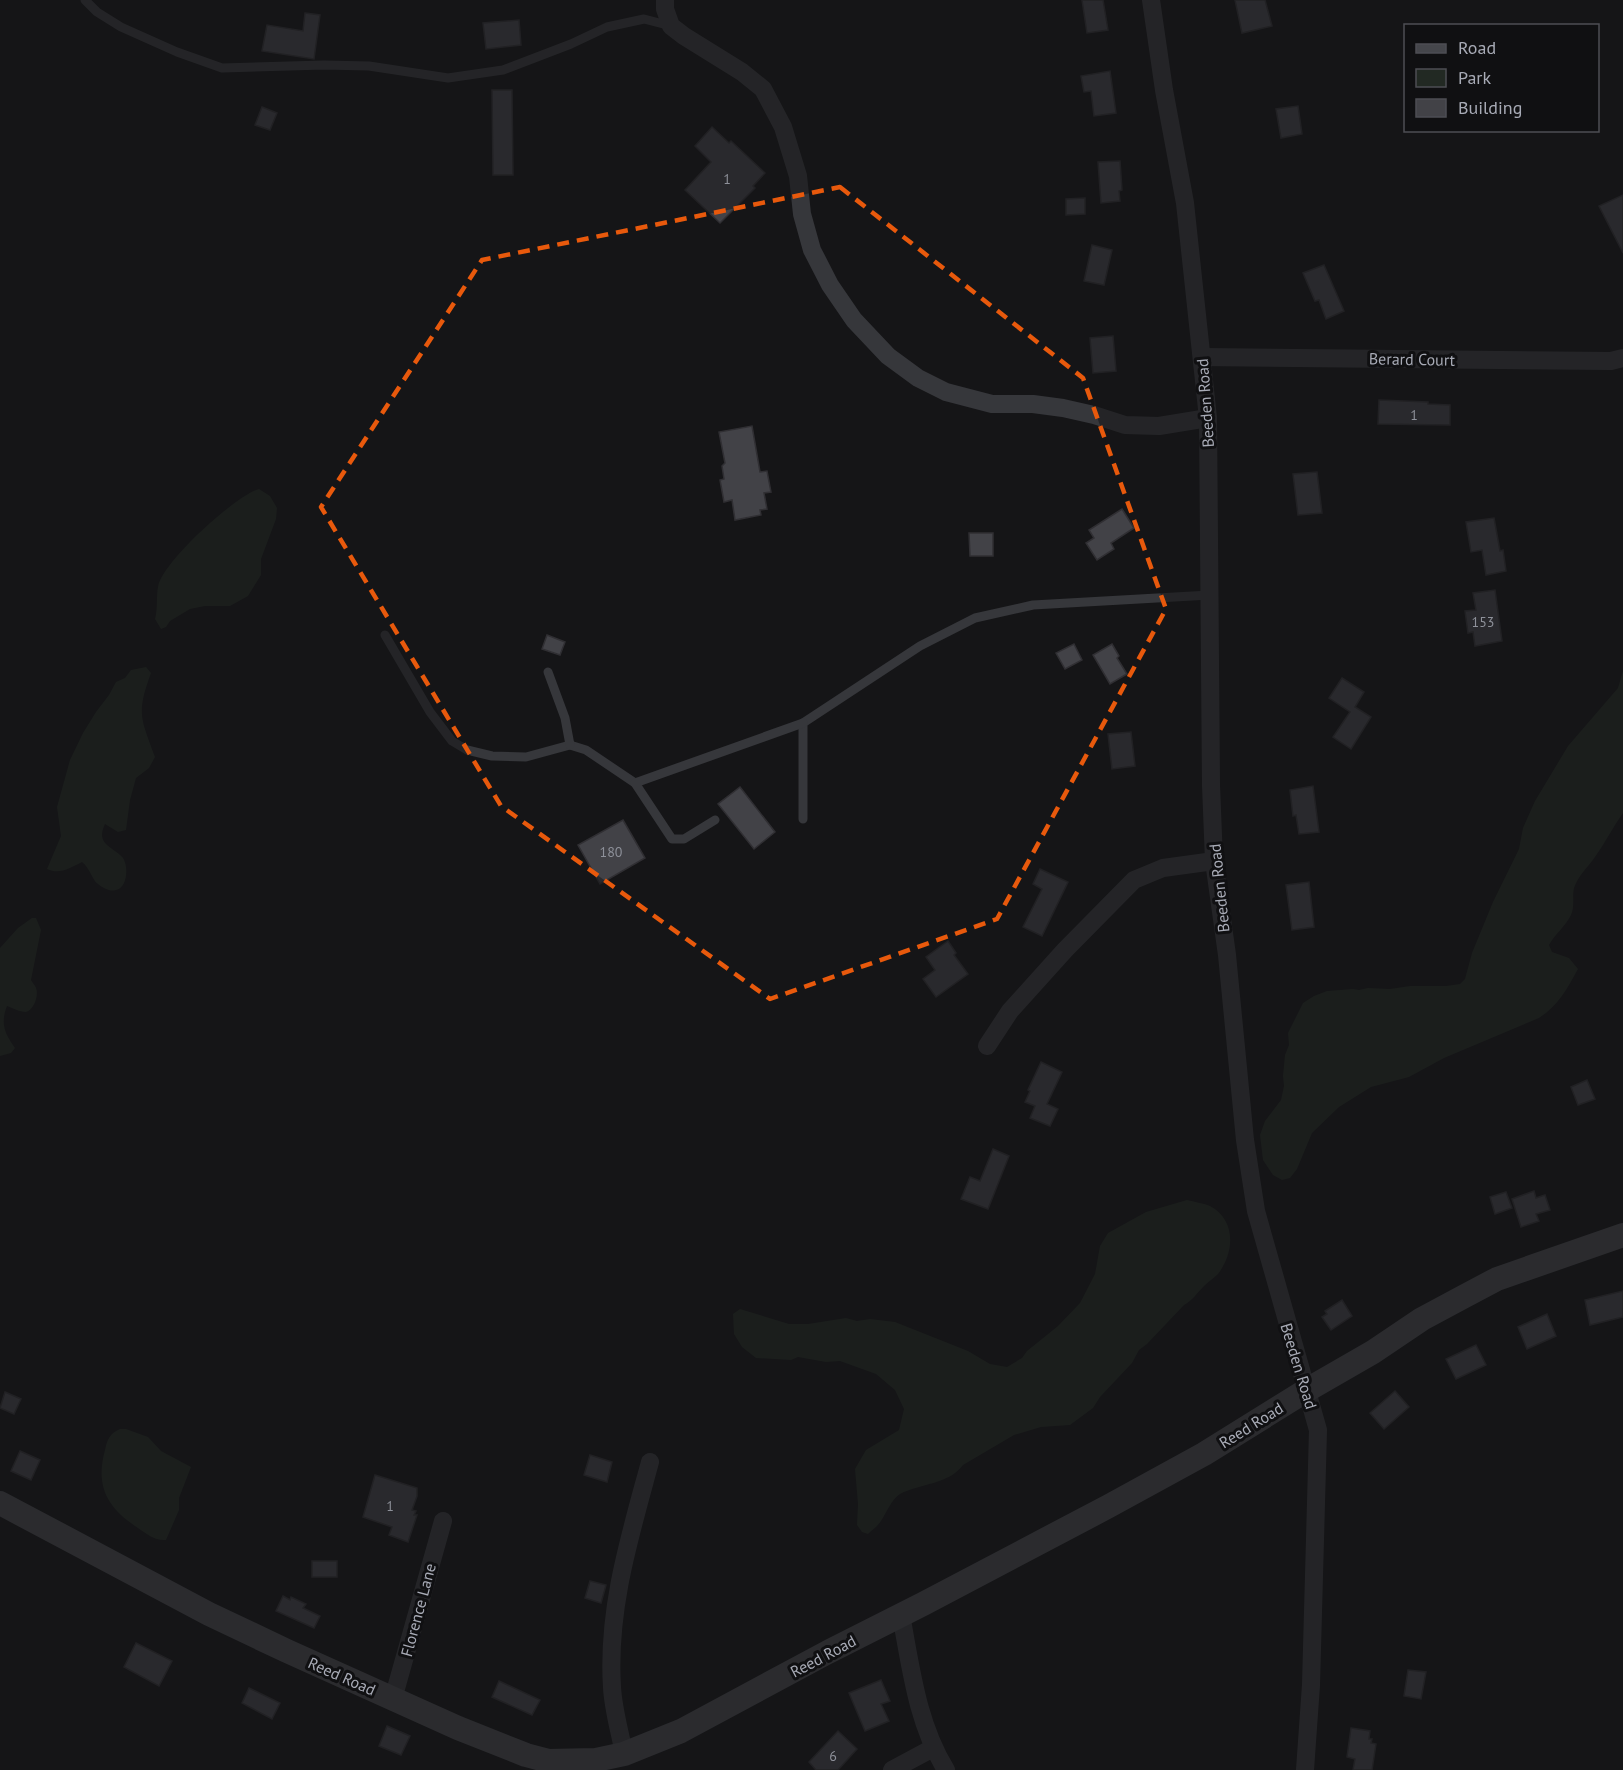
<svg xmlns="http://www.w3.org/2000/svg" width="1623" height="1770" font-family="'PT Sans',sans-serif">
  <style>
    .green { fill: #222923 }
    .building { fill: #424247; stroke: #302f33; stroke-width: 1.5 }
    .lines { fill: none; stroke-linecap: round; stroke-linejoin: round }
    .lane { stroke: #36373b; stroke-width: 9 }
    .street { stroke: #36373b; stroke-width: 18 }
    .secondary { stroke: #45464b; stroke-width: 24 }
    .marked { fill: none; stroke: #e8590c; stroke-width: 4.5; stroke-dasharray: 12 8; stroke-linejoin: round }
    .labels { text-anchor: middle; dominant-baseline: central; stroke-width: 6; stroke-linejoin: round; paint-order: stroke }
    .number-label { font-size: 14px; fill: #8e919a }
    .street-label { font-size: 16px; fill: #a8abb6; stroke: #101012 }
  </style>
  <rect width="100%" height="100%" fill="#151517"/>
  <!-- green -->
  <g class="green">
    <path d="M259,489l11,7 7,12 -1,11 -15,40v16l-13,21 -18,10h-25l-15,3 -20,12 -4,6 -5,2 -6,-10c3,-11 1,-21 3,-32 3,-24 77,-91 101,-98z"/>
    <path d="M146,667l5,6c-15,41 -10,45 4,84l-6,11 -13,10 -6,22 -4,30 -8,2 -13,-8c-10,21 8,22 18,34 6,9 4,30 -7,32 -6,2 -13,-2 -18,-6 -6,-4 -8,-16 -16,-22 -12,6 -22,13 -35,7l14,-33 -4,-29 13,-47 13,-27 13,-21 13,-17 7,-13 9,-4 6,-8z"/>
    <path d="M1623,671v142c-10,14 -18,30 -28,44 -7,10 -17,19 -21,31 -2,8 1,19 -3,27 -6,12 -16,19 -22,30l3,7 17,6 9,11c-11,20 -20,37 -39,49l-95,40 -35,19 -38,10 -32,20 -27,26 -15,36 -7,9 -8,2 -9,-5 -10,-15 -3,-25 5,-14 16,-21 3,-14 -1,-10 2,-21 4,-10 -1,-12 15,-30 11,-7 13,-5 26,-2 6,1 9,-2 22,1 20,-3h36l14,-2 5,-5 7,-26 21,-51 26,-53 4,-21 12,-27 33,-55 50,-58z"/>
    <path d="M32,918h4l5,12 -10,50c1,2 4,5 5,8 3,7 -2,22 -10,24 -6,0 -14,-4 -19,-6 -7,18 -2,28 8,42l-4,5 -11,3v-108l18,-20z"/>
    <path d="M1187,1200c7,2 16,3 23,6 26,14 25,46 8,68 -4,4 -10,8 -14,12 -6,6 -13,16 -20,19l-37,39 -8,6 -7,13 -32,34 -7,11 -23,17 -29,2 -27,8 -51,30c-15,20 -42,18 -63,29 -9,6 -13,18 -19,27 -3,5 -9,9 -13,13l-6,-2 -5,-7 1,-21 -3,-35 11,-19 33,-20 5,-21 -9,-19 -19,-16 -36,-13 -14,1 -28,-5 -7,3 -35,-2 -14,-11 -8,-13 -1,-20 7,-5 49,15h19l38,-6 11,3 13,-2 25,3 73,29 22,13 17,3 15,-9 5,-7 31,-25 22,-23 15,-29 5,-28 8,-13 38,-21z"/>
    <path d="M120,1429h6l22,8 13,14 30,16 -12,31v12l-13,30c-11,1 -19,-6 -28,-12 -31,-20 -43,-42 -33,-78 2,-10 5,-17 15,-21z"/>
  </g>
  <!-- building -->
  <g class="building">
    <path d="M1082,0h21l5,30 -21,3z"/>
    <path d="M1235,0h30l7,26 -30,7z"/>
    <path d="M305,13l15,2 -6,44 -52,-8 5,-26 36,6z"/>
    <path d="M519,20l2,25 -35,4 -3,-26z"/>
    <path d="M1110,71l6,42 -22,3 -3,-25 -7,1 -3,-16z"/>
    <path d="M492,90h20l1,85h-20z"/>
    <path d="M1298,106l4,28 -21,4 -5,-29z"/>
    <path d="M262,107l15,6 -7,17 -15,-5z"/>
    <path d="M712,127l17,16 2,-2 34,32 -12,13 2,2 -35,35 -35,-33 26,-28 -16,-16z"/>
    <path d="M1120,161l2,29 -3,1 1,10 -19,2 -3,-41z"/>
    <path d="M1623,195v58l-24,-47z"/>
    <path d="M1085,198v16l-19,1v-16z"/>
    <path d="M1092,245l20,5 -8,35 -20,-4z"/>
    <path d="M1324,265l20,46 -18,8 -7,-19 -4,1 -12,-28z"/>
    <path d="M1113,336l3,35 -23,2 -3,-35z"/>
    <path d="M1379,400l49,2v2l22,1v20l-72,-1z"/>
    <path d="M752,426l8,46 7,-1 4,21 -7,1 3,16 -7,1 1,5 -26,5 -3,-20 -8,2 -4,-22 4,-1 -2,-13 3,-3 -6,-31z"/>
    <path d="M1317,472l5,41 -24,2 -5,-41z"/>
    <path d="M1122,509l12,19 -23,15 3,6 -17,11 -11,-17 8,-5 -5,-8z"/>
    <path d="M1494,518l6,33 3,-1 3,21 -20,4 -4,-25 -11,2 -5,-30z"/>
    <path d="M969,533h24v23h-23z"/>
    <path d="M1495,590l7,51 -27,5 -2,-14 -5,1 -3,-22 11,-1 -3,-17z"/>
    <path d="M547,635l18,7 -5,13 -18,-6z"/>
    <path d="M1074,644l8,16 -17,9 -9,-16z"/>
    <path d="M1112,644l7,12 -2,2 10,16 -17,10 -17,-29z"/>
    <path d="M1342,678l22,14 -9,15 16,10 -20,32 -18,-12 17,-25 -21,-14z"/>
    <path d="M1131,732l4,34 -23,3 -4,-35z"/>
    <path d="M1313,786l6,46 -20,2 -3,-19 -3,1 -3,-26z"/>
    <path d="M740,787l35,45 -21,17 -36,-45z"/>
    <path d="M623,820l22,38 -45,26 -22,-39z"/>
    <path d="M1040,869l28,13 -26,54 -19,-9 19,-38 -9,-5z"/>
    <path d="M1309,882l5,45 -22,3 -6,-45z"/>
    <path d="M948,941l8,12 -2,2 14,19 -32,23 -13,-18 12,-9 -9,-13z"/>
    <path d="M1041,1062l21,10 -15,32 11,5 -8,17 -20,-8 5,-12 -10,-4 5,-11 -2,-1z"/>
    <path d="M1587,1080l8,19 -17,6 -7,-18z"/>
    <path d="M993,1149l16,7 -21,53 -27,-10 9,-22 10,4z"/>
    <path d="M1534,1191l2,7 9,-3 5,15 -14,4 3,7 -18,6 -9,-28z"/>
    <path d="M1506,1192l6,16 -17,6 -5,-17z"/>
    <path d="M1623,1291v26l-33,8 -5,-25z"/>
    <path d="M1342,1300l10,16 -21,14 -9,-13 5,-3 -2,-3z"/>
    <path d="M1547,1314l9,22 -29,13 -9,-22z"/>
    <path d="M1476,1345l10,20 -30,14 -10,-20z"/>
    <path d="M1395,1391l14,16 -25,22 -14,-16z"/>
    <path d="M5,1392l16,7 -7,15 -14,-6z"/>
    <path d="M20,1451l20,9 -9,20 -20,-9z"/>
    <path d="M590,1455l22,7 -5,20 -23,-7z"/>
    <path d="M375,1475l42,13v8l-5,14 4,1 -2,4h3l-9,27 -19,-7 3,-8 -29,-10z"/>
    <rect x="312" y="1561" width="25" height="16"/>
    <path d="M590,1581l16,4 -5,18 -16,-5z"/>
    <path d="M283,1596l7,4 1,-3 15,7 -3,4 17,8 -6,12 -38,-17z"/>
    <path d="M136,1643l36,18 -13,25 -35,-19z"/>
    <path d="M1408,1670l18,2 -5,27 -17,-3z"/>
    <path d="M881,1680l9,21 -9,3 8,17 -24,10 -16,-38z"/>
    <path d="M499,1681l41,19 -8,15 -40,-18z"/>
    <path d="M249,1688l31,15 -8,16 -30,-16z"/>
    <path d="M387,1726l23,10 -9,19 -22,-9z"/>
    <path d="M1351,1728l19,3 -1,8h3l-1,4 5,1 -4,26h-19l2,-11 -8,-2z"/>
    <path d="M838,1731l19,18 -19,21h-22l-7,-8z"/>
  </g>
  <g class="lines">
    <!-- lane -->
    <g class="lane">
      <path d="M85,0l12,12 24,15 56,25 45,16 102,-3 45,1 79,12 55,-8 68,-26 36,-17 37,-8 27,7"/>
      <path d="M385,635l45,77 22,29 15,9 25,6 34,1 44,-12 16,5 49,33"/>
      <path d="M548,672l17,46 5,27"/>
      <path d="M803,819v-96l117,-77 55,-28 58,-13 177,-10"/>
      <path d="M715,820l-31,19h-12l-37,-56 168,-60"/>
    </g>
    <!-- street -->
    <g class="street">
      <path d="M665,0v9l6,17 13,10 58,36 21,17 20,38 15,49 4,38 10,36 18,35 24,35 34,36 30,22 28,14 46,12h41l30,4 31,7 31,10 34,1 49,-8"/>
      <path d="M1151,0l13,90 21,113 23,215 3,367 3,76 13,94 18,185 11,71 62,219 -7,255 -6,85"/>
      <path d="M1202,357l409,4 12,-3"/>
      <path d="M987,1046l23,-35 55,-61 69,-70 29,-12 51,-7"/>
      <path d="M901,1615c10,53 16,108 45,155"/>
      <path d="M393,1699l50,-178"/>
      <path d="M624,1754c-4,-22 -11,-45 -12,-67 -5,-78 18,-151 38,-225"/>
      <path d="M892,1770l41,-22"/>
    </g>
    <!-- secondary -->
    <path class="secondary" d="M0,1503l209,111 78,37 171,77 68,27 23,6 47,-1 28,-6 57,-23 147,-79 95,-48 186,-98 95,-52 103,-64 66,-38 49,-33 41,-22 34,-18 126,-44"/>
  </g>
  <!-- marked area -->
  <path d="M0 0H1623V1770H0ZM840,187l243,191 83,231 -169,310 -227,80 -269,-193 -180,-299 161,-247z" fill="#151517" fill-opacity=".55" fill-rule="evenodd"/>
  <path class="marked" d="M840,187l243,191 83,231 -169,310 -227,80 -269,-193 -180,-299 161,-247z"/>
  <g class="labels">
    <!-- number labels -->
    <g class="number-label">
      <text x="727" y="179">1</text>
      <text x="1414" y="415">1</text>
      <text x="1483" y="622">153</text>
      <text x="611" y="852">180</text>
      <text x="390" y="1506">1</text>
      <text x="833" y="1756">6</text>
    </g>
    <!-- street labels -->
    <g class="street-label">
      <text transform="translate(1412 359) rotate(1)">Berard Court</text>
      <text transform="translate(1205 403) rotate(-94)">Beeden Road</text>
      <text transform="translate(1219 888) rotate(-96)">Beeden Road</text>
      <text transform="translate(1299 1366) rotate(73)">Beeden Road</text>
      <text transform="translate(1251 1425) rotate(-32)">Reed Road</text>
      <text transform="translate(418 1610) rotate(-75)">Florence Lane</text>
      <text transform="translate(823 1656) rotate(-28)">Reed Road</text>
      <text transform="translate(342 1676) rotate(24)">Reed Road</text>
    </g>
  </g>
  <!-- legend -->
  <rect x="1404" y="24" width="195" height="108" fill="#101012" stroke="#4d4e54" stroke-width="1.5"/>
  <rect x="1416" y="44" width="30" height="9" fill="#45464b" stroke="#4d4e54" stroke-width="1.5"/>
  <text x="1458" y="54" font-size="18" fill="#a8abb6">Road</text>
  <rect x="1416" y="69" width="30" height="18" fill="#222923" stroke="#4d4e54" stroke-width="1.5"/>
  <text x="1458" y="84" font-size="18" fill="#a8abb6">Park</text>
  <rect x="1416" y="99" width="30" height="18" fill="#424247" stroke="#4d4e54" stroke-width="1.5"/>
  <text x="1458" y="114" font-size="18" fill="#a8abb6">Building</text>
</svg>
